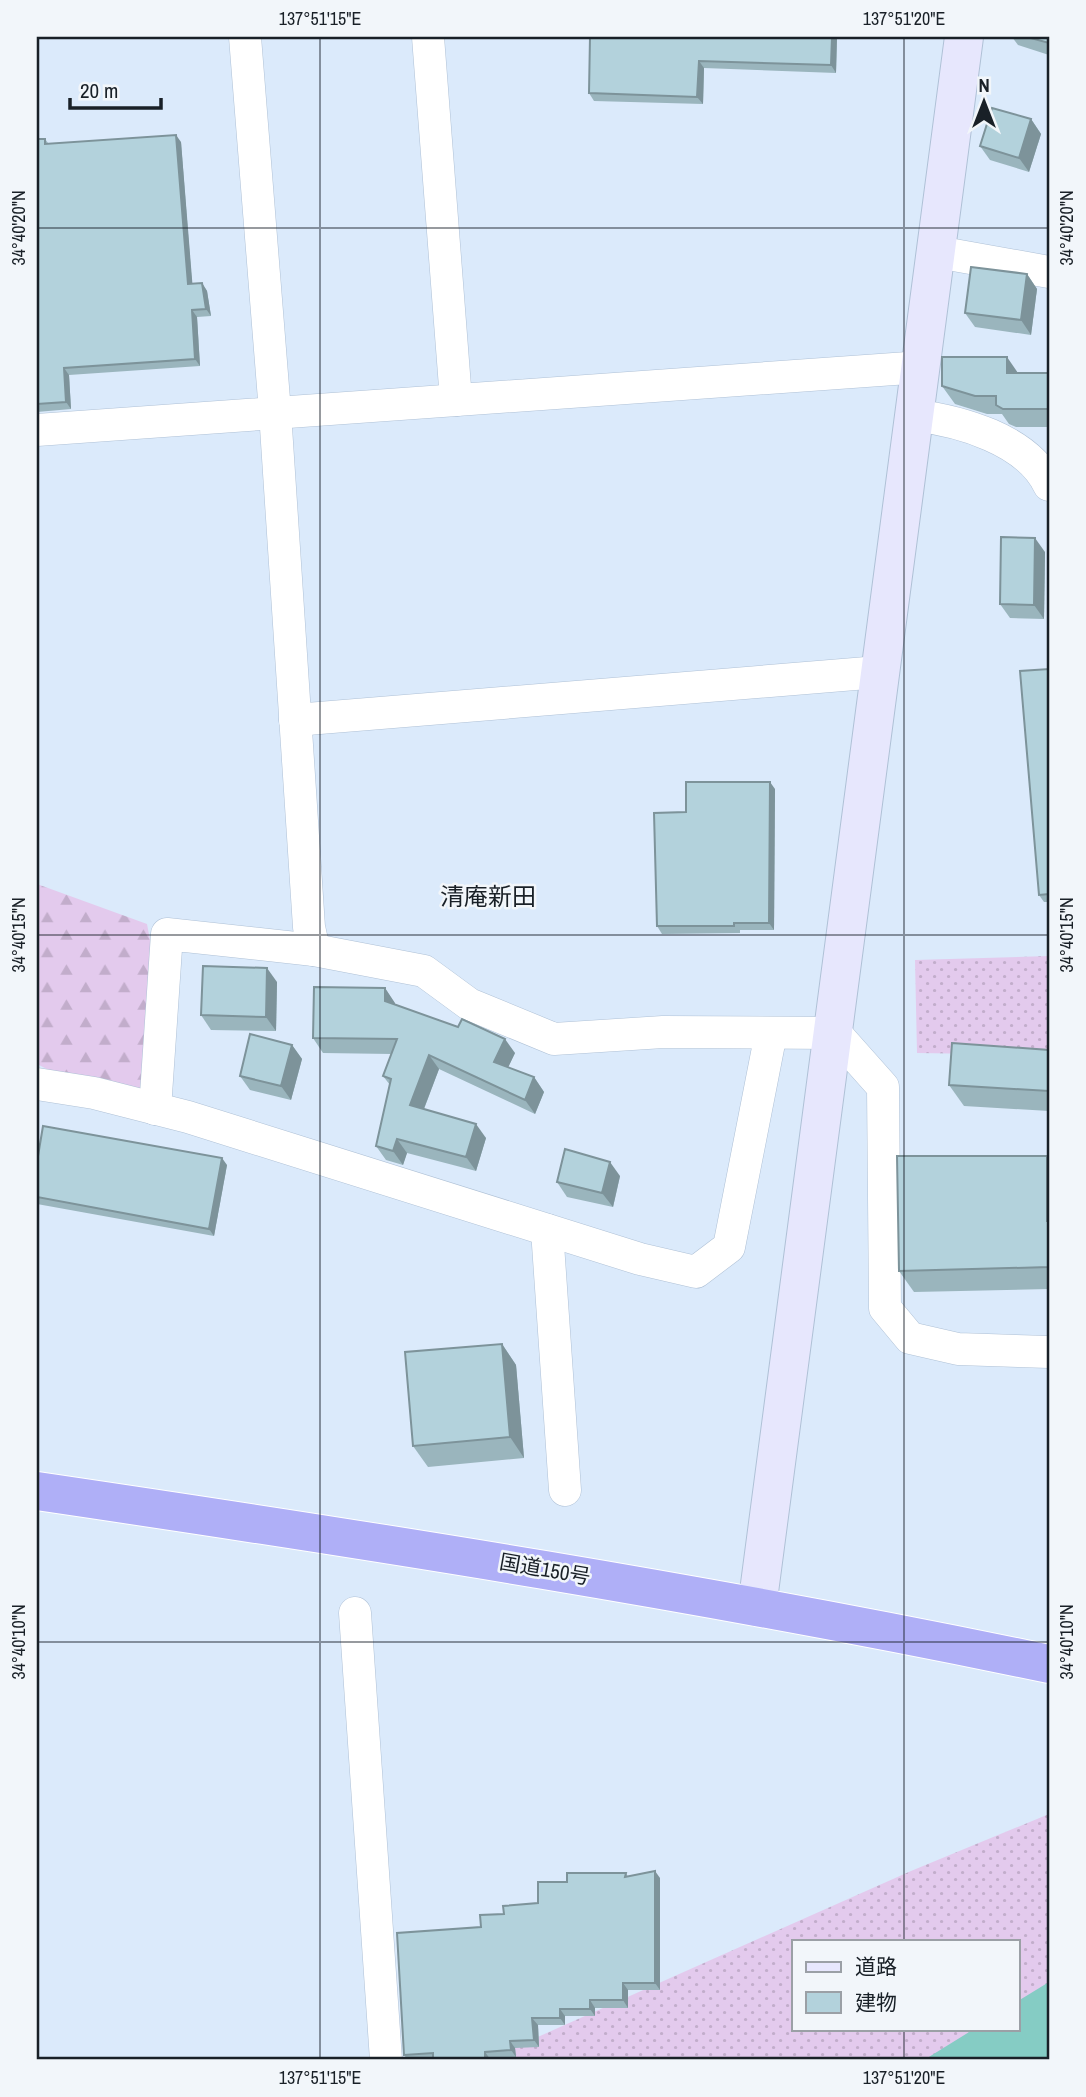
<svg xmlns="http://www.w3.org/2000/svg" width="1086" height="2097" font-family="'Archivo Narrow','Noto Sans JP',sans-serif">
  <style>
    .grass { fill: url(#grass-dots); fill-rule: evenodd }
    .forest { fill: url(#forest-firs) }
    .water { fill: #85ccc4 }
    .lines { fill: none; stroke-linecap: round; stroke-linejoin: round }
    .street-casing { stroke: #afc1d6; stroke-width: 33 }
    .secondary-casing { stroke: #afc1d6; stroke-width: 40 }
    .highway-casing { stroke: #fff; stroke-width: 40 }
    .street { stroke: #fff; stroke-width: 32 }
    .secondary { stroke: #e7e7fd; stroke-width: 38 }
    .highway { stroke: #afaff7; stroke-width: 38 }
    .wall { fill: #9ab5bd }
    .shaded-wall { fill: #7d939a }
    .building { fill: #b3d2dc; stroke: #7d939a; stroke-width: 2 }
    .ticks { fill: none; stroke: #192027; stroke-width: 2; stroke-opacity: 0.45 }
    .labels { text-anchor: middle; dominant-baseline: central; stroke-width: 5; stroke-linejoin: round; paint-order: stroke }
    .street-label { font-size: 21px; fill: #192027; stroke: #f2f6fa }
    .quarter-label { font-size: 24px; fill: #192027; stroke: #f2f6fa }
    .neatline { fill: none; stroke: #192027; stroke-width: 2.5 }
    .ticks-label { font-size: 18px; text-anchor: middle; fill: #192027 }
  </style>
  <defs>
    <pattern id="grass-dots" width="8" height="8" patternUnits="userSpaceOnUse" patternTransform="scale(1.75)"><rect width="8" height="8" fill="#e3caed"/><path d="M2 2h.1M6 6h.1" fill="none" stroke="#c2adcb" stroke-width="1.8" stroke-linecap="round"/></pattern>
    <pattern id="forest-firs" width="22" height="20" patternUnits="userSpaceOnUse" patternTransform="scale(1.75)"><rect width="22" height="20" fill="#e3caed"/><path d="M5 1l3.5 6h-7zM16 11l3.5 6h-7z" fill="#c2adcb"/></pattern>
  </defs>
  <rect width="100%" height="100%" fill="#dbeafb"/>
  <!-- grass -->
  <g class="grass">
    <path d="M1049,956v99l-132,-2 -2,-93z"/>
    <path d="M1049,1814v246h-563l425,-189zM794,1941h224v88h-224z"/>
  </g>
  <!-- forest -->
  <path class="forest" d="M37,884l110,40 15,79 -7,106 -61,-16 -57,-29z"/>
  <!-- water -->
  <path class="water" d="M1049,1982l-1,78h-124l50,-31h44v-28z"/>
  <g class="lines">
    <defs>
      <g id="street">
        <path d="M245,37l30,375 34,515 5,23"/>
        <path d="M428,37l28,363"/>
        <path d="M937,252l112,20"/>
        <path d="M913,415c47,6 114,24 136,70"/>
        <path d="M37,430l885,-63"/>
        <path d="M295,720l584,-48"/>
        <path d="M37,1084l57,9 94,24 452,142 56,13 33,-25 42,-214"/>
        <path d="M155,1109l12,-175 147,16 110,21 45,33 85,35 109,-7 172,1 48,54 2,221 25,30 48,11 91,3"/>
        <path d="M547,1230l18,260"/>
        <path d="M355,1613l31,447"/>
      </g>
      <path id="secondary" d="M757,1607l207,-1570"/>
      <path id="highway" d="M37,1491c339,50 677,103 1012,173"/>
    </defs>
    <!-- street casing -->
    <use href="#street" class="street-casing"/>
    <!-- secondary casing -->
    <use href="#secondary" class="secondary-casing"/>
    <!-- highway casing -->
    <use href="#highway" class="highway-casing"/>
    <!-- street -->
    <use href="#street" class="street"/>
    <!-- secondary -->
    <use href="#secondary" class="secondary"/>
    <!-- highway -->
    <use href="#highway" class="highway"/>
  </g>
  <!-- wall -->
  <g class="wall">
    <path d="M590,37h247l-1,36 -132,-5 -1,36 -109,-3 -5,-8z"/>
    <path d="M1012,37h37v18l-31,-10z"/>
    <path d="M1031,119l10,15 -12,38 -39,-12 -10,-14z"/>
    <path d="M37,139h8l3,4 133,-1 11,142 10,-1 5,8 4,25 -14,1 3,49 -131,9 2,34 -34,3z"/>
    <path d="M1027,274l10,15 -6,46 -56,-8 -10,-14z"/>
    <path d="M1018,373h31v54h-33l-7,-3 -7,-10h-15l-32,-10 -13,-18z"/>
    <path d="M1045,552l-1,67 -34,-1 -10,-14z"/>
    <path d="M1049,669v233h-5l-5,-7z"/>
    <path d="M775,789l-1,141h-34v3l-78,1 -5,-8 29,-114z"/>
    <path d="M277,982l-1,49 -65,-1 -10,-15z"/>
    <path d="M385,988l10,16 120,49 -7,14 26,10 10,15 -9,22 -96,-45 -15,40 62,29 -10,33 -69,-18 -4,12 -17,-5 -10,-14 14,-61 -7,-9 9,-22 -69,-1 -10,-15z"/>
    <path d="M292,1045l10,14 -11,41 -41,-10 -10,-14z"/>
    <path d="M1049,1050v61l-85,-5 -15,-21z"/>
    <path d="M1047,1156l2,3v130l-135,3 -15,-21z"/>
    <path d="M37,1162l190,3 -13,71 -177,-32z"/>
    <path d="M620,1176l-7,31 -46,-10 -10,-15z"/>
    <path d="M502,1344l14,21 8,93 -96,9 -15,-21z"/>
    <path d="M626,1873l2,4 32,1v112h-32v18h-33v8h-30v9h-27l1,22 -24,1 1,9 -26,2v1h-82l-4,-5 77,-128 23,-13 34,-11 29,-21z"/>
  </g>
  <!-- shaded-wall -->
  <g class="shaded-wall">
    <path d="M832,37h5l-1,36 -5,-8z"/>
    <path d="M699,61l5,7 -1,36 -6,-7z"/>
    <path d="M1031,119l10,15 -12,38 -10,-14z"/>
    <path d="M176,135l5,7 12,149 -5,-7z"/>
    <path d="M1027,274l10,15 -6,46 -10,-15z"/>
    <path d="M202,283l5,8 4,25 -5,-7z"/>
    <path d="M192,310l5,7 3,49 -5,-7z"/>
    <path d="M1007,357l13,19 -13,-3z"/>
    <path d="M64,368l5,7 2,34 -5,-7z"/>
    <path d="M1035,538l10,14 -1,67 -10,-14z"/>
    <path d="M770,782l5,7 -1,141 -5,-7z"/>
    <path d="M267,968l10,14 -1,49 -10,-14z"/>
    <path d="M385,988l10,15v12l-10,-14z"/>
    <path d="M505,1039l10,14 -11,23 -10,-14z"/>
    <path d="M292,1045l10,14 -11,41 -10,-14z"/>
    <path d="M429,1055l10,14 -19,50 -10,-14z"/>
    <path d="M534,1077l10,15 -9,22 -10,-14z"/>
    <path d="M476,1124l10,14 -10,33 -10,-14z"/>
    <path d="M397,1139l10,14 -4,12 -10,-14z"/>
    <path d="M1047,1156l2,3v65l-2,-3z"/>
    <path d="M222,1158l5,7 -13,71 -5,-7z"/>
    <path d="M610,1162l10,14 -7,31 -11,-14z"/>
    <path d="M502,1344l14,21 8,93 -14,-21z"/>
    <path d="M655,1871l5,7v112l-5,-7z"/>
    <path d="M623,1983l5,7v18l-5,-8z"/>
    <path d="M590,2000l5,8v8l-5,-7z"/>
    <path d="M560,2009l5,7v9l-5,-7z"/>
    <path d="M532,2018l6,7 1,22 -5,-7z"/>
    <path d="M510,2041l5,7 1,9 -5,-7z"/>
    <path d="M485,2052l5,7v1h-5z"/>
  </g>
  <!-- building -->
  <g class="building">
    <path d="M590,37h242l-1,28 -132,-4 -2,36 -108,-4z"/>
    <path d="M1027,37h22v6z"/>
    <path d="M992,108l39,11 -12,39 -39,-12z"/>
    <path d="M176,135l12,149 14,-1 4,26 -14,1 3,49 -131,9 2,34 -29,2v-265h8v5z"/>
    <path d="M971,267l56,7 -6,46 -56,-7z"/>
    <path d="M942,357h65v16h42v36h-46l-7,-4v-9h-21l-33,-10z"/>
    <path d="M1001,537l34,1 -1,67 -34,-1z"/>
    <path d="M1049,669v225l-10,1 -19,-224z"/>
    <path d="M686,782h84l-1,141h-35v3h-77l-3,-113 32,-1z"/>
    <path d="M203,966l64,2 -1,49 -65,-2z"/>
    <path d="M314,987l71,1v13l73,26 4,-8 43,20 -11,23 40,15 -9,23 -96,-45 -19,50 66,19 -10,33 -69,-18 -4,12 -17,-5 15,-67 -8,-3 14,-37 -84,-1z"/>
    <path d="M250,1034l42,11 -11,41 -41,-10z"/>
    <path d="M952,1043l97,7v41l-100,-6z"/>
    <path d="M43,1126l179,32 -13,71 -172,-32v-35z"/>
    <path d="M565,1149l45,13 -8,31 -45,-11z"/>
    <path d="M897,1156h150v65h2v46l-150,4z"/>
    <path d="M502,1344l8,93 -97,9 -8,-94z"/>
    <path d="M655,1871v112h-32v17h-33v9h-30v9h-28l2,22 -24,1 1,9 -26,2v8h-52v-7l-29,2 -7,-122 84,-6 -1,-12 24,-1 -1,-8 35,-3v-21h29v-9h59l-1,4z"/>
  </g>
  <!-- ticks -->
  <path class="ticks" d="M320,37v2023M904,37v1904M37,228h1012M37,935h1012M37,1642h1012M904,2029v31"/>
  <g class="labels">
    <!-- street labels -->
    <g class="street-label">
      <text transform="translate(545 1569) rotate(10)">国道150号</text>
    </g>
    <!-- quarter labels -->
    <g class="quarter-label">
      <text x="488" y="896">清庵新田</text>
    </g>
  </g>
  <!-- border -->
  <rect width="1086" height="2097" fill="none" stroke="#f2f6fa" stroke-width="77"/>
  <!-- legend -->
  <rect x="792" y="1940" width="228" height="91" fill="#f2f6fa" stroke="#9ba0a6" stroke-width="2"/>
  <rect x="806" y="1962" width="35" height="10" fill="#e7e7fd" stroke="#9ba0a6" stroke-width="2"/>
  <text x="855" y="1974" font-size="21" fill="#192027">道路</text>
  <rect x="806" y="1992" width="35" height="21" fill="#b3d2dc" stroke="#9ba0a6" stroke-width="2"/>
  <text x="855" y="2010" font-size="21" fill="#192027">建物</text>
  <!-- north arrow -->
  <g transform="translate(984 102)" stroke="#f2f6fa" stroke-width="5" paint-order="stroke">
  <path d="M0-5L12 26L0 18L-12 26Z" fill="#192027"/>
  <text y="-10" font-size="19" font-weight="bold" text-anchor="middle" fill="#192027">N</text>
  </g>
  <!-- scale -->
  <path d="M70 98v10h91v-10" fill="none" stroke="#192027" stroke-width="3.5"/>
  <text x="80" y="98" font-size="21" fill="#192027" stroke="#f2f6fa" stroke-width="5" paint-order="stroke">20 m</text>
  <rect x="38" y="38" width="1010" height="2020" class="neatline"/>
  <g class="ticks-label">
    <text x="320" y="25">137°51'15"E</text>
    <text x="904" y="25">137°51'20"E</text>
    <text transform="translate(19 228) rotate(-90)" y="6">34°40'20"N</text>
    <text transform="translate(1067 228) rotate(-90)" y="6">34°40'20"N</text>
    <text transform="translate(19 935) rotate(-90)" y="6">34°40'15"N</text>
    <text transform="translate(1067 935) rotate(-90)" y="6">34°40'15"N</text>
    <text transform="translate(19 1642) rotate(-90)" y="6">34°40'10"N</text>
    <text transform="translate(1067 1642) rotate(-90)" y="6">34°40'10"N</text>
    <text x="320" y="2084">137°51'15"E</text>
    <text x="904" y="2084">137°51'20"E</text>
  </g>
</svg>
